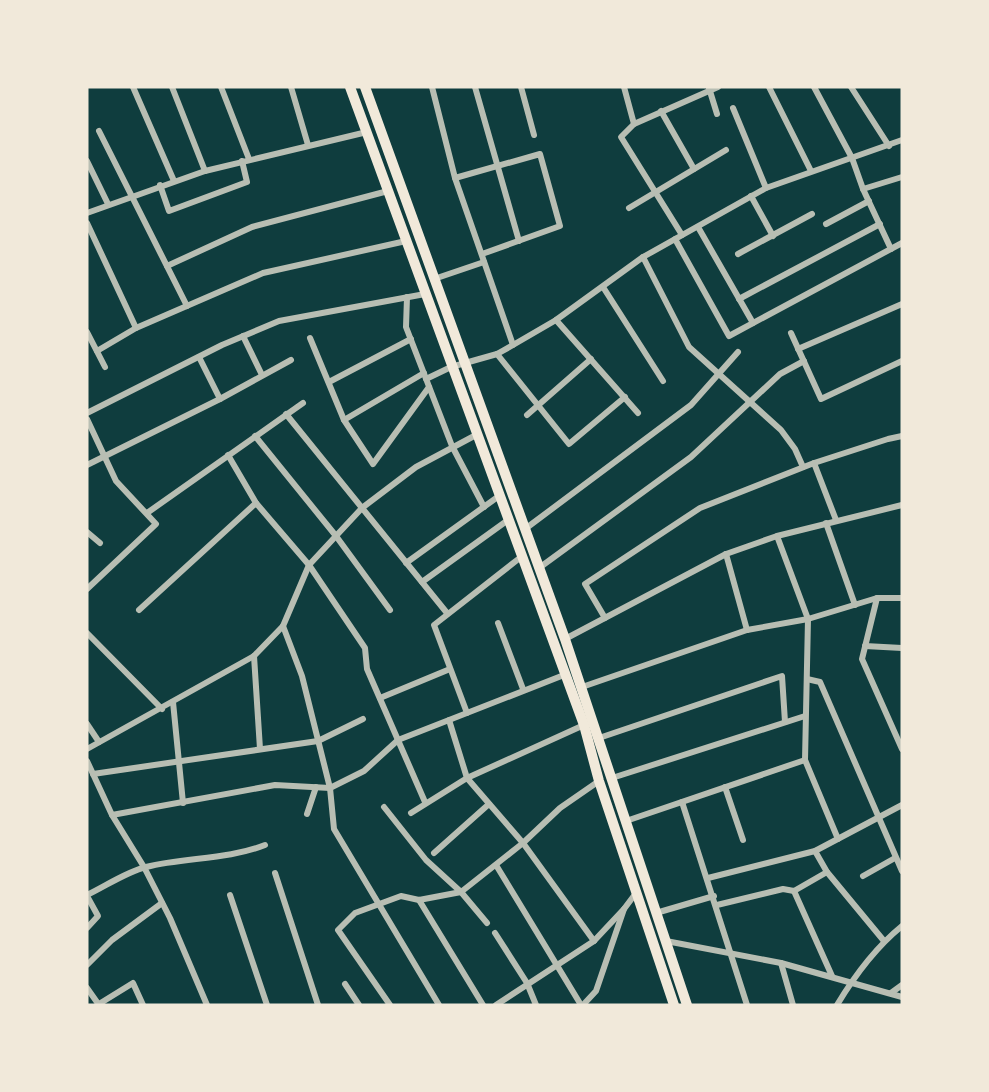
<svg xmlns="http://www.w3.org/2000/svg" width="989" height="1092" font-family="'Open Sans',sans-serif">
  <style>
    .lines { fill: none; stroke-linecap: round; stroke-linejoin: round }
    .minor { stroke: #b8beb3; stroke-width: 6 }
    .primary { stroke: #f1e9da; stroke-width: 10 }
  </style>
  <rect width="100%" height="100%" fill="#0f3d3e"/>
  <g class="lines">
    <!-- minor -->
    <g class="minor">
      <path d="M133,87l41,94"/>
      <path d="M172,87l33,84"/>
      <path d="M221,87l28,72"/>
      <path d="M291,87l17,58"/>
      <path d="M432,87l23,91 58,167"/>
      <path d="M475,87l44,154"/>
      <path d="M521,87l13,48"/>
      <path d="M624,87l10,37 -13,13 61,98"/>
      <path d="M769,87l42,84"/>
      <path d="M814,87l38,71 11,31 28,60"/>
      <path d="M851,87l38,59"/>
      <path d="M709,88l8,26"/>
      <path d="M733,108l33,80"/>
      <path d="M661,111l33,58"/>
      <path d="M634,124l84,-37"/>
      <path d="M99,131l88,175"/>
      <path d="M87,161l21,43"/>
      <path d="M455,178l85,-24 20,72 -78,28"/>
      <path d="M160,185l9,26 78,-29 -5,-21"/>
      <path d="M863,189l39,-12"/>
      <path d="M751,196l22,40"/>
      <path d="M629,208l97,-58"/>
      <path d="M87,213l118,-42 162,-39"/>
      <path d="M87,223l49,105"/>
      <path d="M826,224l43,-23"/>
      <path d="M698,227l55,96"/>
      <path d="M675,239l54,97 173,-93"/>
      <path d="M738,254l74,-40"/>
      <path d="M643,257l46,90 92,83 14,19 8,18"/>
      <path d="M167,266l85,-39 136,-36"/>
      <path d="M434,279l50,-17"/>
      <path d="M603,287l60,94"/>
      <path d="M407,297l-1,30 46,119 32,61"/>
      <path d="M739,299l141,-75"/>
      <path d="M556,320l82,93"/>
      <path d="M87,332l18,35"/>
      <path d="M791,333l30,66 81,-38"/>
      <path d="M243,336l19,39"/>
      <path d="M310,338l34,82 29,44 56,-77"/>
      <path d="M798,349l104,-45"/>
      <path d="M97,351l39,-23 127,-55 143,-32"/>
      <path d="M497,354l72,90 56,-47"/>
      <path d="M199,357l21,42"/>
      <path d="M426,379l25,-12 46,-13 16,-9 43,-25 87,-63 123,-69 136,-48"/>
      <path d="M329,382l82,-43"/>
      <path d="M87,413l135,-68 57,-24 146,-27"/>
      <path d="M286,414l161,199"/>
      <path d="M527,415l64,-56"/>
      <path d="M87,419l29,62 40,43 -69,65"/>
      <path d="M344,420l80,-47"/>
      <path d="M255,436l81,100 54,74"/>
      <path d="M228,455l28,48 53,62 56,83 2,21 58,133"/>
      <path d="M814,463l22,57"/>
      <path d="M87,465l133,-66 71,-39"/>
      <path d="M147,513l156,-110"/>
      <path d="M826,523l29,82"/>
      <path d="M525,529l166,-124 47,-53"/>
      <path d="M87,532l13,11"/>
      <path d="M777,536l31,83 -3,141 33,79"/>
      <path d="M726,554l21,76"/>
      <path d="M406,563l93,-67"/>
      <path d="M539,568l152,-111 89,-83 24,-13"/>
      <path d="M422,582l86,-62"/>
      <path d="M877,598l-15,61 40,90"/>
      <path d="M139,610l117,-107"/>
      <path d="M605,618l-20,-34 115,-76 114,-45 74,-24 14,-3"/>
      <path d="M498,623l25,66"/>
      <path d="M283,626l19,50 28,112 4,41 105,176"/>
      <path d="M87,633l75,76"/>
      <path d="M565,639l161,-85 51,-18 125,-31"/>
      <path d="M865,646l37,2"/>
      <path d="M254,656l6,93"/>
      <path d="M807,679l13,3 82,189"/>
      <path d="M582,687l165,-57 61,-11 69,-21h25"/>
      <path d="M380,698l70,-29"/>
      <path d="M173,702l10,101"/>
      <path d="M467,713l-33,-88 87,-68"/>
      <path d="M449,720l18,58 56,65 71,98"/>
      <path d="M87,724l12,18"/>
      <path d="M599,738l183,-62 3,46"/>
      <path d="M87,749l167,-93 29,-30 26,-61 53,-57 54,-41 60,-32"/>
      <path d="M87,761l25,54 32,52 26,51 37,87"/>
      <path d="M93,774l225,-33 45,-22"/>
      <path d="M612,778l193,-62"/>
      <path d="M725,787l18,53"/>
      <path d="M682,802l65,203"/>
      <path d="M384,807l42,53 35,32 26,31"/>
      <path d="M411,813l56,-35 117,-53"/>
      <path d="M307,814l9,-27"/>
      <path d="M112,815l163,-30 55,3 34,-17 34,-31 166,-65"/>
      <path d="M626,821l179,-61"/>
      <path d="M815,851l12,21 57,69"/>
      <path d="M434,853l55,-49"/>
      <path d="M496,865l85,140"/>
      <path d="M275,873l43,132"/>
      <path d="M863,876l32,-18"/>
      <path d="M708,878l107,-27 87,-46"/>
      <path d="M794,891l38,85"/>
      <path d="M87,895c19,-9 39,-23 59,-28 40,-10 81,-7 119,-22"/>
      <path d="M230,895l37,110"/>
      <path d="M87,896l11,20 -11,12"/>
      <path d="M419,900l64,105"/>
      <path d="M717,905l66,-16 11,2 33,-19"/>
      <path d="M656,913l58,-17"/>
      <path d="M495,933l32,50 9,22"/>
      <path d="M666,941l115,22 121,34"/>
      <path d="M781,963l12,42"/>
      <path d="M87,965l25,-25 50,-37"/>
      <path d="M345,984l14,21"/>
      <path d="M87,988l12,17"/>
      <path d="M891,993l11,-8"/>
      <path d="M99,1004l34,-21 10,22"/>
      <path d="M390,1005l-52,-75 17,-17 46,-17 18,4 42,-8 62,-49 37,-35 39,-27"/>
      <path d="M496,1005l98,-64 30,-32"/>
      <path d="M583,1005l13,-14 28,-82 12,-16"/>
      <path d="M837,1005c18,-30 38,-57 65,-79"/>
    </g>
    <!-- primary -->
    <g class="primary">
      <path d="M350,87l234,638 15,56 75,224"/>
      <path d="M365,87l200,552 122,366"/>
    </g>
  </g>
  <!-- border -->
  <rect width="989" height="1092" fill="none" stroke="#f1e9da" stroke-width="177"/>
</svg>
